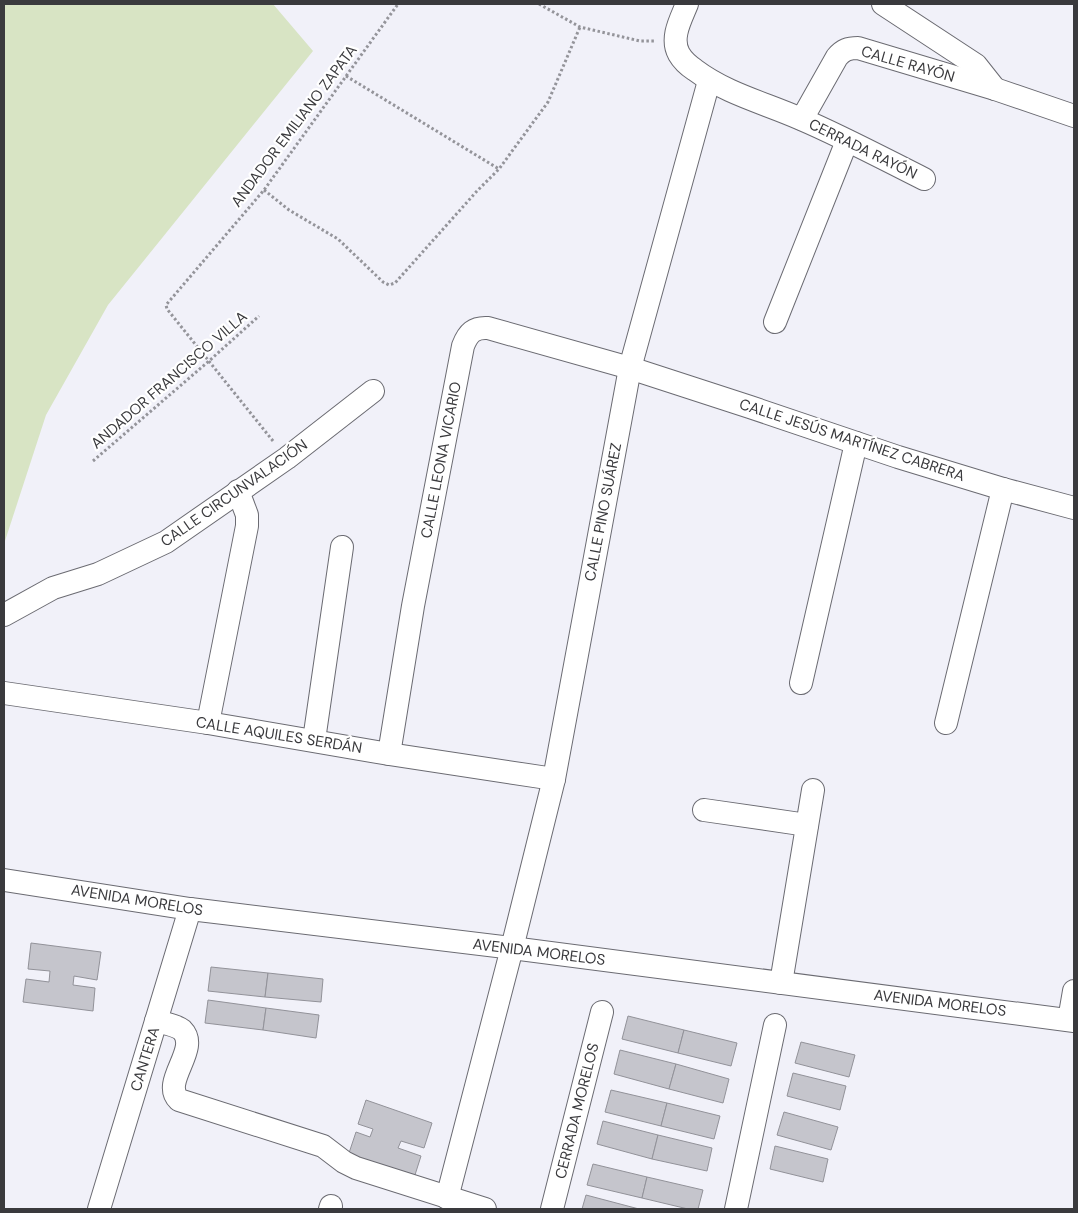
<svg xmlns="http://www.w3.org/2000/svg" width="1078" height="1213" font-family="'DM Sans',sans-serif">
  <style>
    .green { fill: #d8e4c4 }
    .building { fill: #c5c5cc; stroke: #929299 }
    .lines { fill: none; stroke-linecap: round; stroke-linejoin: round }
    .minor-casing { stroke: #6b6b72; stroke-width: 24 }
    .path { stroke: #94949a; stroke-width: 3; stroke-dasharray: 2.5 2.5; stroke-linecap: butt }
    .minor { stroke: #fff; stroke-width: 22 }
    .labels { text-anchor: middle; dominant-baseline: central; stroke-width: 4.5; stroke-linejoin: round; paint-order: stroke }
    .street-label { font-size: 15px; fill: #3a3a3d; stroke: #fff }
  </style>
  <rect width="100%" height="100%" fill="#f1f1f9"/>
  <!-- green -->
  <path class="green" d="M4,4h269l40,47 -205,254 -62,110 -42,129z"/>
  <!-- building -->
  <g class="building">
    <path d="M31,943l70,9 -4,28 -23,-4 -1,9 22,3 -2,23 -70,-9 3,-23 23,3 1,-11 -22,-2z"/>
    <path d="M211,967l57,6 -3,24 -57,-6z"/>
    <path d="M268,973l55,6 -2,23 -56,-5z"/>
    <path d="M208,1000l58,8 -3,22 -58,-7z"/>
    <path d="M266,1008l53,7 -3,23 -53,-8z"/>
    <path d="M628,1016l56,14 -6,23 -56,-14z"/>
    <path d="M684,1030l53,13 -6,23 -53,-13z"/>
    <path d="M801,1042l54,13 -6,22 -54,-14z"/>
    <path d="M620,1050l56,14 -7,25 -55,-15z"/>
    <path d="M676,1064l53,15 -6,24 -54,-14z"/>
    <path d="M793,1073l53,13 -6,24 -53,-14z"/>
    <path d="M611,1090l56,13 -6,23 -56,-14z"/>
    <path d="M366,1100l66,23 -8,25 -23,-7 -3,7 23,8 -7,22 -66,-22 8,-24 14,5 3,-8 -15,-5z"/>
    <path d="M667,1103l53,13 -6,23 -53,-13z"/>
    <path d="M784,1112l54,15 -7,23 -54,-15z"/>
    <path d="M603,1121l55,14 -6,24 -55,-15z"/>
    <path d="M658,1135l54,13 -5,23 -55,-12z"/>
    <path d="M775,1146l53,13 -5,23 -53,-13z"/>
    <path d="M593,1164l54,13 -5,21 -55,-13z"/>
    <path d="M647,1177l56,13 -5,19h-10l-46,-11z"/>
    <path d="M586,1195l53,14h-57z"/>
  </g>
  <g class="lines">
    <defs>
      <g id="minor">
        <path d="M687,4c-6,15 -17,34 -8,50 4,7 10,12 16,16 32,24 70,33 106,49 42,18 83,40 123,60"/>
        <path d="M883,4l93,61 19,24"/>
        <path d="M802,119l35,-62c6,-7 11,-9 21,-9l137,41 79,27"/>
        <path d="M775,322l72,-181"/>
        <path d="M4,615l49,-27 45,-14 68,-32 121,-84 86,-67"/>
        <path d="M801,683l55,-240"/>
        <path d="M4,693l204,30 181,31 165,25"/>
        <path d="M208,723l39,-197v-11l-9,-24"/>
        <path d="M946,723l57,-234"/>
        <path d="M314,740l28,-193"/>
        <path d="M389,754l24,-148 50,-260c5,-13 11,-19 25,-18l142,40 120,39 148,50 105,32 71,19"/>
        <path d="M704,810l103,15"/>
        <path d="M4,880l186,29 322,39 562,73"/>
        <path d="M781,983l32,-193"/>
        <path d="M1069,1020l5,-29"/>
        <path d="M156,1021c7,2 20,4 26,9 19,19 -22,52 -3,70l144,46 21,16 12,6 129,41"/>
        <path d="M447,1198l65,-250 42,-169 76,-411 79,-287"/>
        <path d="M99,1209l91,-300"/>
        <path d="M330,1209l1,-3"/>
        <path d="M552,1209l50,-197"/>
        <path d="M736,1209l39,-184"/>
      </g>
    </defs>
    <!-- minor casing -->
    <use href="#minor" class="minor-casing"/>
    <!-- path -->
    <g class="path">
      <path d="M539,4l41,23 60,14h15"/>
      <path d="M346,76l153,93"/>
      <path d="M264,190l25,20 49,29 45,43 6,3 6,-2 82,-92 22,-22 49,-67 32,-75"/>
      <path d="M273,441l-106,-132 -1,-4 98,-115 134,-186"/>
      <path d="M93,461l116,-100 50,-45"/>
    </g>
    <!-- minor -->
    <use href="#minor" class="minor"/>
  </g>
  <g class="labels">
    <!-- street labels -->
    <g class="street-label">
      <text transform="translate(908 64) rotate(16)">CALLE RAYÓN</text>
      <text transform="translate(294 126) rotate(-53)">ANDADOR EMILIANO ZAPATA</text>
      <text transform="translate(863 149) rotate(26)">CERRADA RAYÓN</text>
      <text transform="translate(169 380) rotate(-41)">ANDADOR FRANCISCO VILLA</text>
      <text transform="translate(852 440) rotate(18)">CALLE JESÚS MARTÍNEZ CABRERA</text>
      <text transform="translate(441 460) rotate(-79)">CALLE LEONA VICARIO</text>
      <text transform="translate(234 493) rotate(-35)">CALLE CIRCUNVALACIÓN</text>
      <text transform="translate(603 512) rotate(-79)">CALLE PINO SUÁREZ</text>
      <text transform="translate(279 735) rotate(9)">CALLE AQUILES SERDÁN</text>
      <text transform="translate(137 900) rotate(9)">AVENIDA MORELOS</text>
      <text transform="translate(539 952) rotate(7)">AVENIDA MORELOS</text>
      <text transform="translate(940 1003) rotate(7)">AVENIDA MORELOS</text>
      <text transform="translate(145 1059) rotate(-73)">CANTERA</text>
      <text transform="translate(577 1111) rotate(-76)">CERRADA MORELOS</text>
    </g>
  </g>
  <!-- border -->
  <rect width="1078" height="1213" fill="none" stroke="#3a3a3d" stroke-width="10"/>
</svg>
